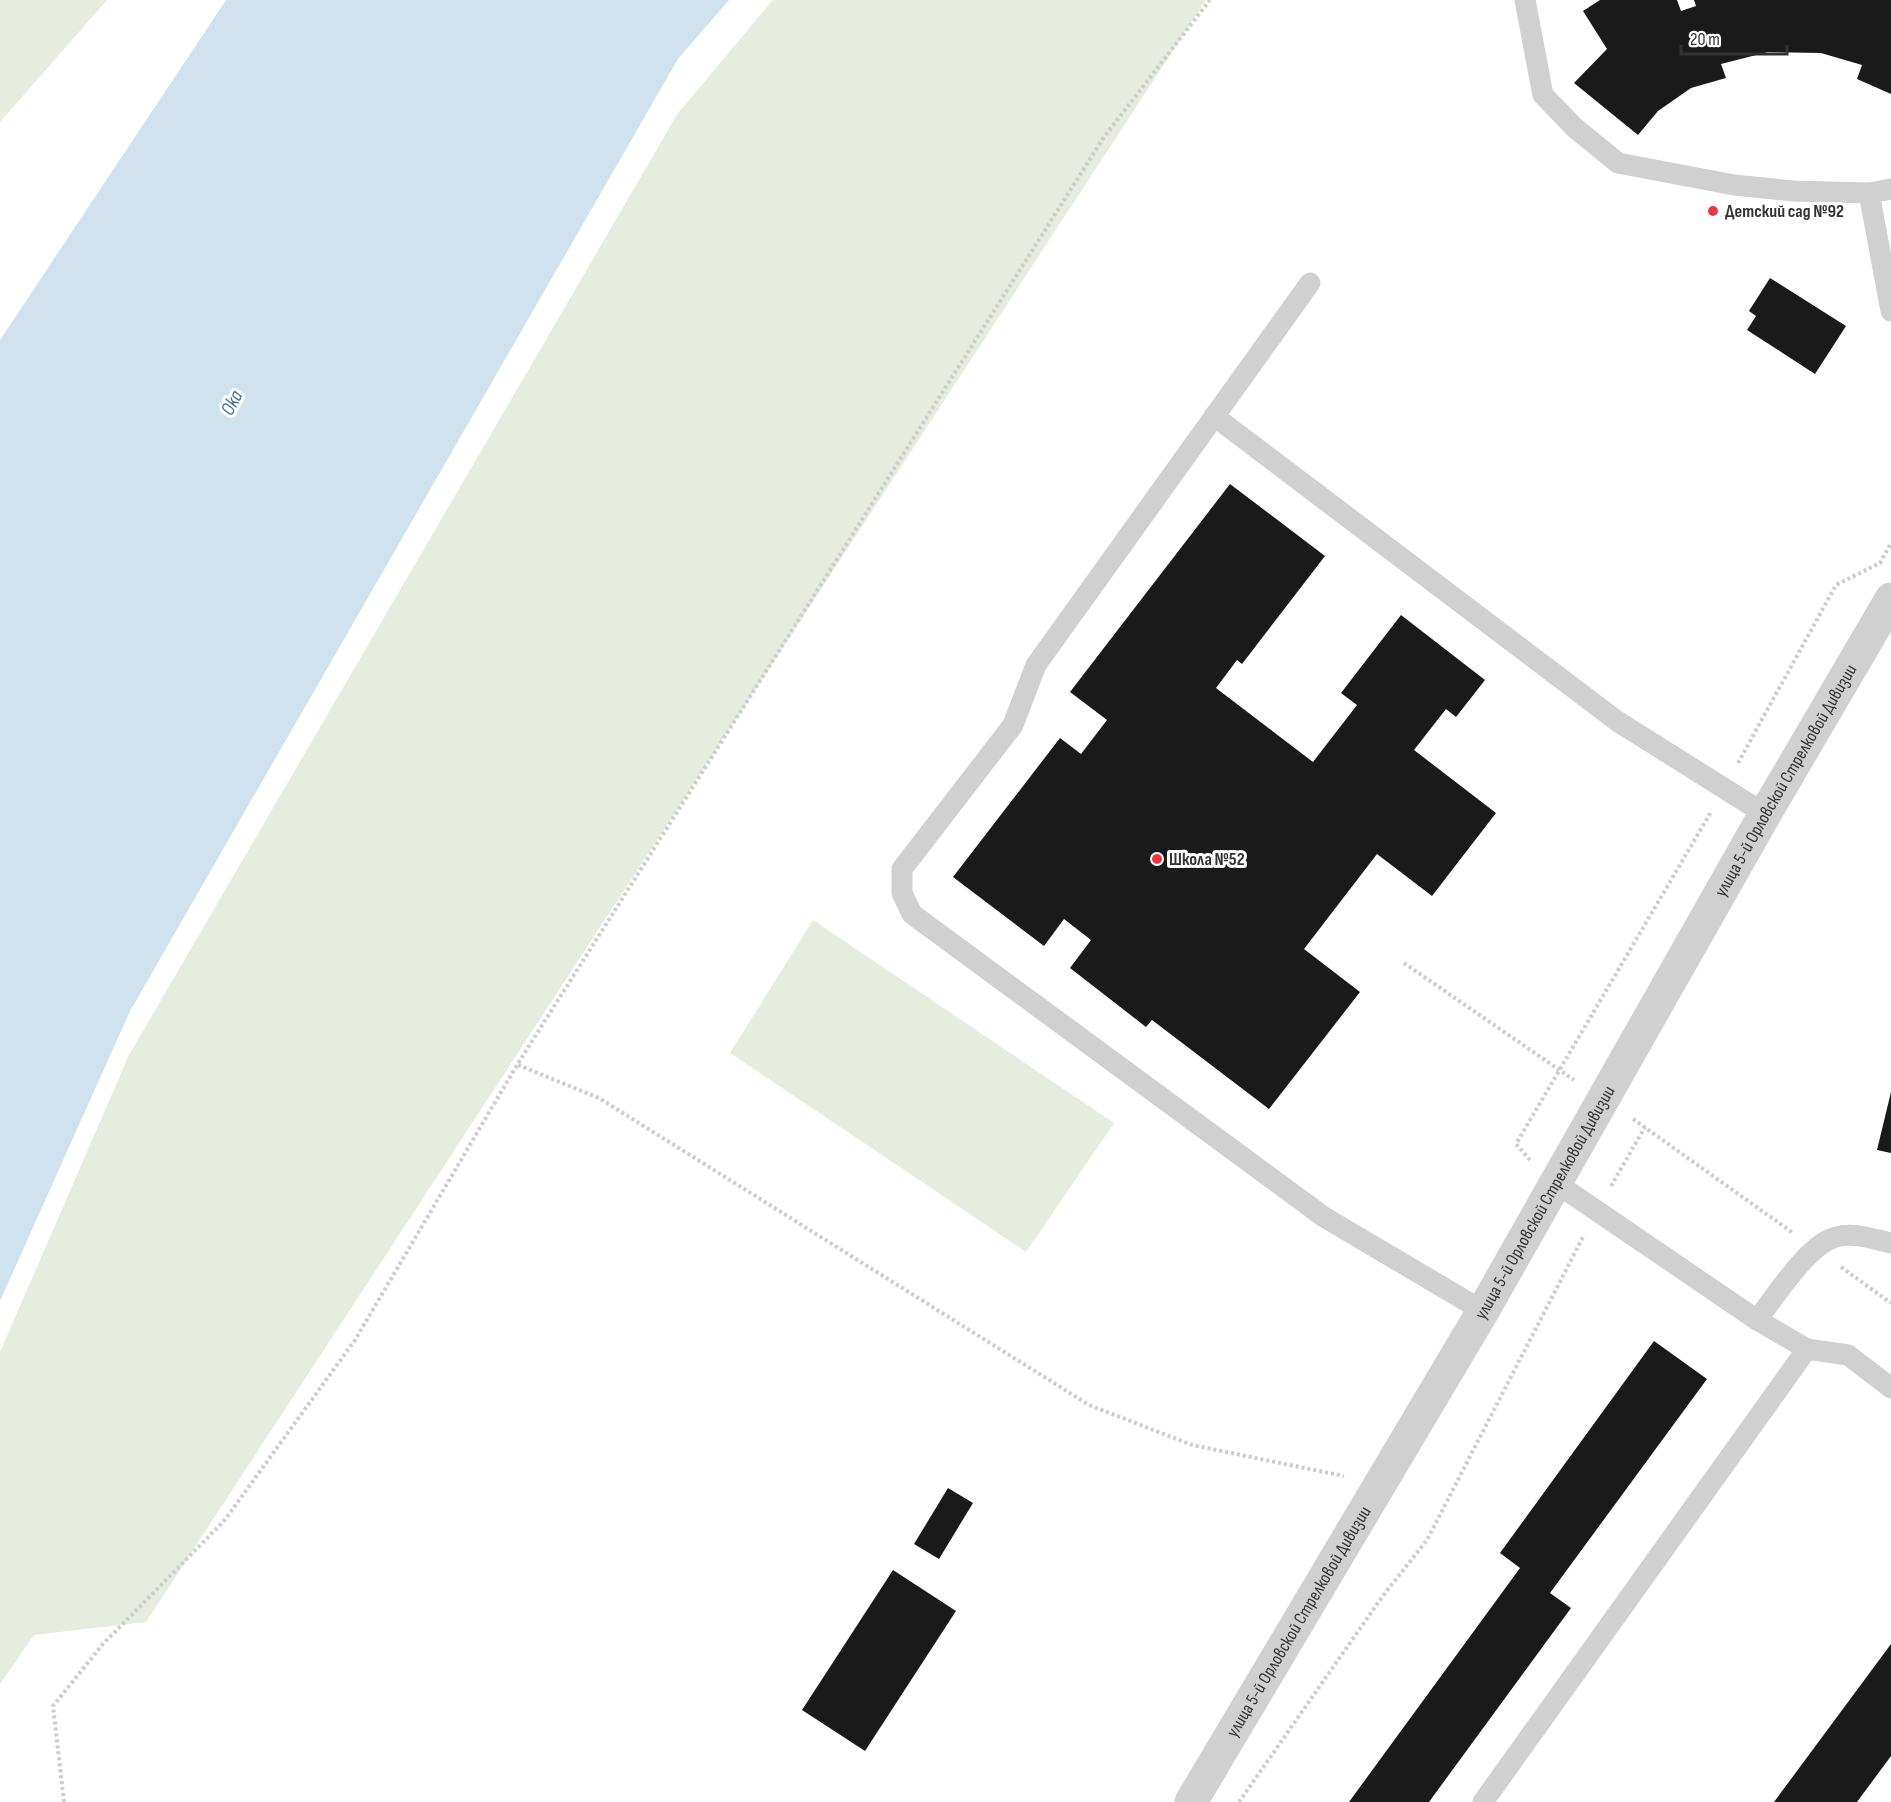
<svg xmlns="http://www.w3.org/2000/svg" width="1891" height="1802" font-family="'Sofia Sans Condensed',sans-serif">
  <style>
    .green { fill: #e6ecdf }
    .water { fill: #cfe2ee }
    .building { fill: #1a1a1a }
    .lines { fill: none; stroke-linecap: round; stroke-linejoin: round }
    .path { stroke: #cdcdcd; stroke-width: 4; stroke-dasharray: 3 3; stroke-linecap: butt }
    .service { stroke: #d0d0d0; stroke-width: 21 }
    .minor { stroke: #d0d0d0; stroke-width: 33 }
    .poi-dot { fill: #e63946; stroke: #fff; stroke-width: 2 }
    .labels { text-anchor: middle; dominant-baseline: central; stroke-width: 6; stroke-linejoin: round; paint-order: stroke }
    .poi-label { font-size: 18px; font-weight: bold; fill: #333; stroke: #fff; text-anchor: start }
    .street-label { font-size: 18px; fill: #333; stroke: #fff }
    .water-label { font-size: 20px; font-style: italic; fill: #3f7597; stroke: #fff }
  </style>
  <rect width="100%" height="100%" fill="#fff"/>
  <!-- green -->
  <g class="green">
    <path d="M0,0h107l-107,122z"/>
    <path d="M773,0h433l-1060,1622 -112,13 -34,49v-332l129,-297 549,-942z"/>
    <path d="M813,920l301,203 -88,129 -296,-199z"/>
  </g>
  <!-- water -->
  <path class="water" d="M226,0h503l-51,59 -548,952 -130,290v-961z"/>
  <!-- building -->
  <g class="building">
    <path d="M1600,0h77l4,11 15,-5 -2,-6h197v94l-34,-15 5,-14 -41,-12 -53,-1 -47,12 5,14 -35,10 -33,23 -20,24 -64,-52 33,-34 -24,-38z"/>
    <path d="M1770,278l76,48 -31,48 -68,-44 9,-14 -7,-5z"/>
    <path d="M1230,484l95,72 -83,108 -5,-4 -21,28 97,74 44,-57 -16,-12 60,-78 84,65 -29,37 -10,-8 -32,41 82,63 -64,83 -55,-42 -73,95 56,43 -91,117 -117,-89 -6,7 -76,-59 21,-28 -27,-21 -20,27 -91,-69 107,-139 21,16 26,-34 -37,-28z"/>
    <path d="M1891,1092v61l-14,-3z"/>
    <path d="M1654,1341l53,38 -157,214 21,15 -142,194h-80l171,-234 -20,-15z"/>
    <path d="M948,1488l25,15 -34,56 -25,-15z"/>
    <path d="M893,1570l63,41 -91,140 -63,-41z"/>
    <path d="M1891,1644v112l-34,46h-83z"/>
  </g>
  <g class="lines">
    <!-- path -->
    <g class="path">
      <path d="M1738,763l98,-178 44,-22 11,-20"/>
      <path d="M1404,963l170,117"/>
      <path d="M518,1065l81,33 490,307 103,40 152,31"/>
      <path d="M1633,1119l160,114"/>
      <path d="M1530,1160l-14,-16 195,-332"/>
      <path d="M1611,1186l34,-59"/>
      <path d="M1841,1267l50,36"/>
      <path d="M64,1802l-11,-96 50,-62 121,-123 131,-181 162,-275 587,-928 106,-137"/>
      <path d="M1239,1802l143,-205 45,-57 157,-305"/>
    </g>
    <!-- service -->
    <g class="service">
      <path d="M1525,0l18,95 32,33 43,35 116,22 59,6 76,2 22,-4"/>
      <path d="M1869,193l22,118"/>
      <path d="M1310,283l-274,382 -23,60 -111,144v24l10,21 412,303 159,94"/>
      <path d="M1214,416l403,305 148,93"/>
      <path d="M1556,1183l201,137 50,29 41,6 43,33"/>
      <path d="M1757,1320c18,-23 51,-76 79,-83 18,-5 37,2 55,6"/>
      <path d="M1483,1802l324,-453"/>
    </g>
    <!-- minor -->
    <path class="minor" id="s1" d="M1191,1802l292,-491 282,-497 126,-215"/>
  </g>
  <!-- markers -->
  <g class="poi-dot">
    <circle cx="1713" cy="211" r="6"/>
    <circle cx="1157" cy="859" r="6"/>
  </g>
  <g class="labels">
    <!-- poi labels -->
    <g class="poi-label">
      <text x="1725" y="211">Детский сад №92</text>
      <text x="1169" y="859">Школа №52</text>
    </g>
    <!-- street labels -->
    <g class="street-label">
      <text stroke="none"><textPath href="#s1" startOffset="1182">улица 5-й Орловской Стрелковой Дивизии</textPath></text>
      <text stroke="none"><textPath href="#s1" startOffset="696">улица 5-й Орловской Стрелковой Дивизии</textPath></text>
      <text stroke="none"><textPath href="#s1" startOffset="210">улица 5-й Орловской Стрелковой Дивизии</textPath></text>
    </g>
    <!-- water labels -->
    <g class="water-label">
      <text transform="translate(232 403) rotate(-62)">Oka</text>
    </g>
  </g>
  <!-- scale -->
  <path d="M1681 45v9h106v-9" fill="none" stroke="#333333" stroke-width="3"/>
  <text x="1690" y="45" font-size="18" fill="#333333" stroke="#ffffff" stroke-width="4.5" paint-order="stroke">20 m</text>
</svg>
